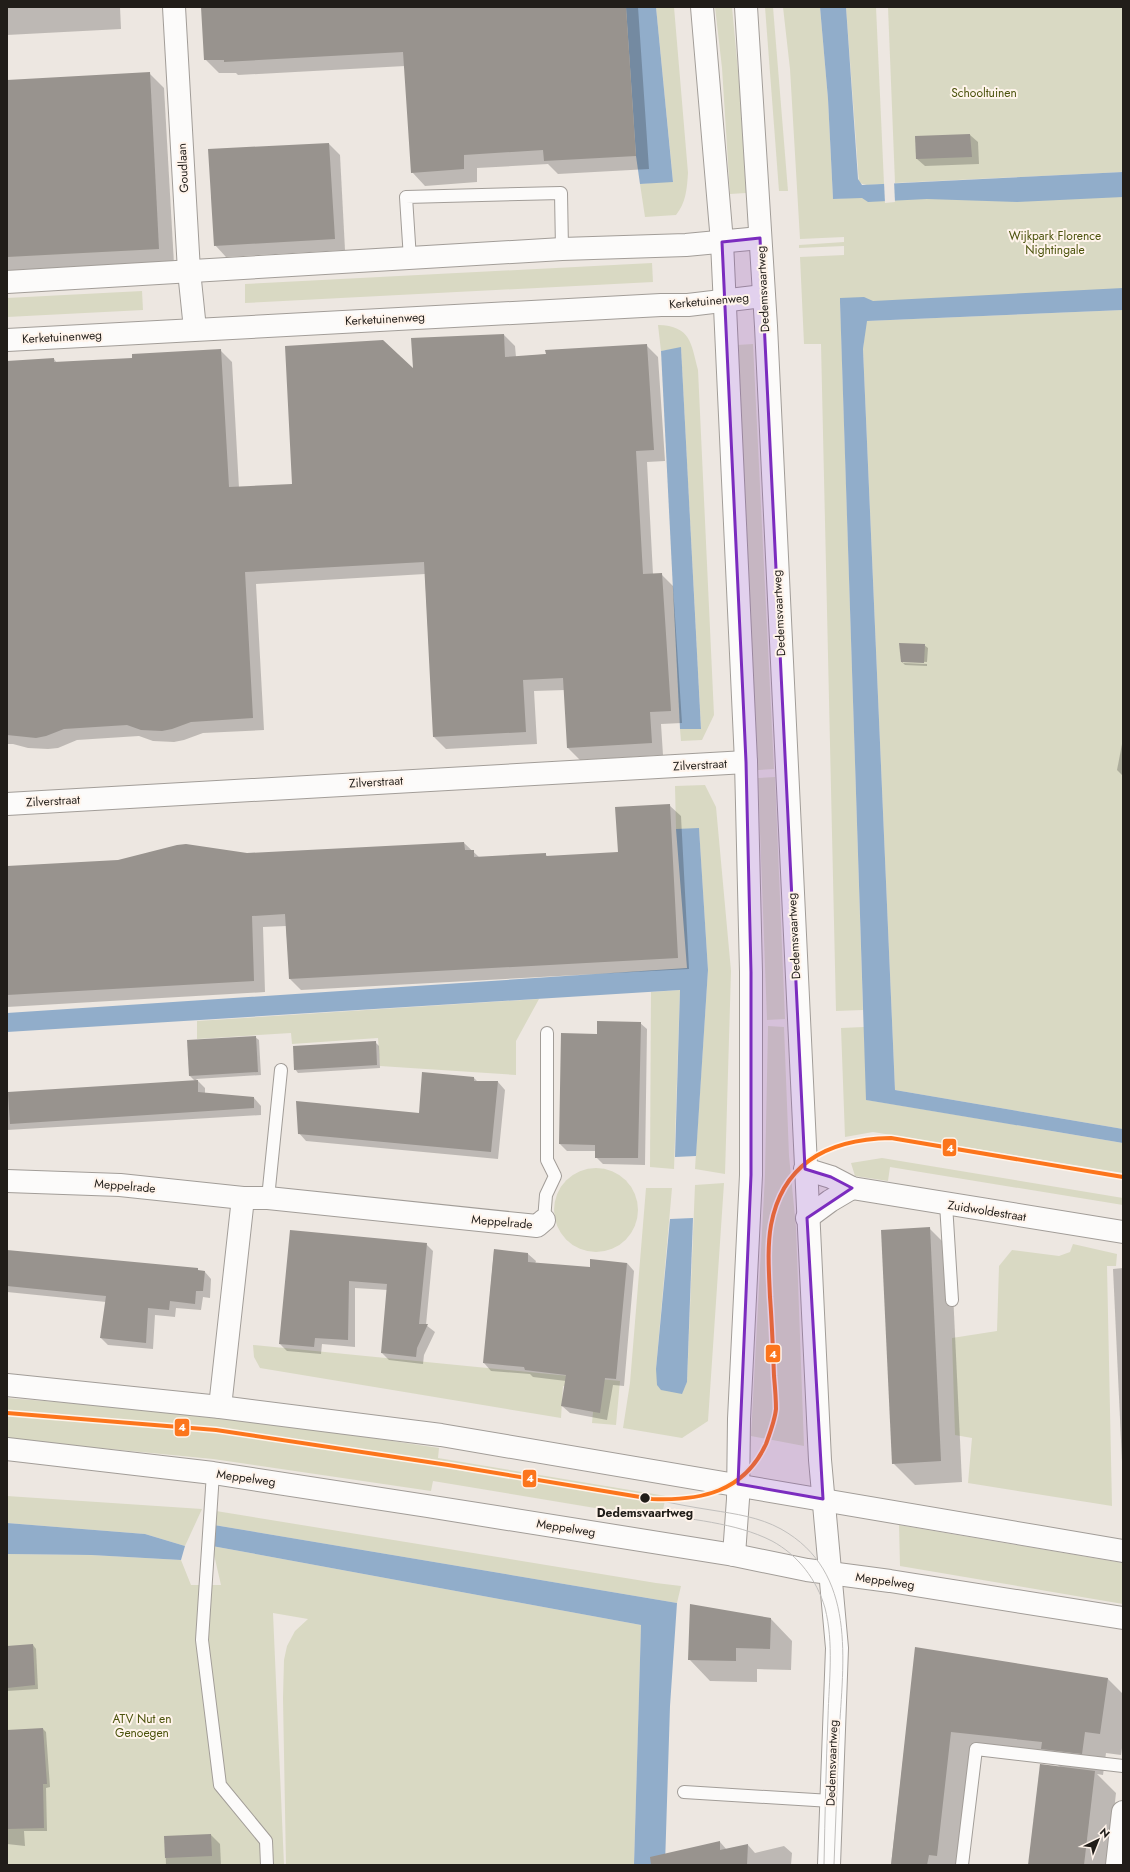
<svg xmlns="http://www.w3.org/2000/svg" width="1130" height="1872" font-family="Jost,sans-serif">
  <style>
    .green { fill: #d9d9c3 }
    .water { fill: #91adca }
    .pier { fill: #ede7e1 }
    .shadow { fill: #0003 }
    .building { fill: #98938e }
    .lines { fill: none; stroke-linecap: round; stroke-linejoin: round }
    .lane-casing { stroke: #a29d98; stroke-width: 14 }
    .street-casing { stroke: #a29d98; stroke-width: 24 }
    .secondary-casing { stroke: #a29d98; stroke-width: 24 }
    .lane { stroke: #fcfbfa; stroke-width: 12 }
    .street { stroke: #fcfbfa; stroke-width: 22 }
    .secondary { stroke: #fcfbfa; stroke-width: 22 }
    .tram { stroke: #c1bfbd; stroke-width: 1 }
    .tram-1-casing { stroke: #fff4eb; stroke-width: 7 }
    .tram-1 { stroke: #fc751c; stroke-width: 4 }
    .marked { fill: #7b2cbf; fill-opacity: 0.2; stroke: #7b2cbf; stroke-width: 3; stroke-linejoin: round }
    .stop-dot { fill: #211d19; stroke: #fff4eb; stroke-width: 1.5 }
    .labels { text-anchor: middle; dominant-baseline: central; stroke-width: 4; stroke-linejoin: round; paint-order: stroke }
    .park-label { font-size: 12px; fill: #4c530d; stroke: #fff4eb }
    .street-label { font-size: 12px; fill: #211d19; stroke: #fff4eb }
    .stop-label { font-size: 12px; font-weight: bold; fill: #211d19; stroke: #fff4eb }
    .line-badge { stroke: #fff4eb; stroke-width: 1.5 }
    .badge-label { font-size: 11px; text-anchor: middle; font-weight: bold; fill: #fff }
  </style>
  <rect width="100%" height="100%" fill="#ede7e1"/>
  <!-- green -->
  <g class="green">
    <path d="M656,7h18l14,166c-1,15 -2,30 -12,42l-31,2 -5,-33 33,-3z"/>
    <path d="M715,7h17l8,85 6,101 -16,1 -8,-126z"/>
    <path d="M765,7h8l15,184h-9z"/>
    <path d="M783,7h37l8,92 5,100 290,-21v123l-280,11v-14h-3l23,712 -27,1 -15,-667h-17l-4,-87 44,-2v-9l-45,2v-3l45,-3v-5l-44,2 -10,-170z"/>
    <path d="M846,7h30l8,177 -17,1 -8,-2z"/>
    <path d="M888,7h235v165l-228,11z"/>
    <path d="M652,263l1,19 -408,21v-19z"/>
    <path d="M142,291l1,19 -136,7v-19z"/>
    <path d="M1123,310v819l-228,-39 -32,-741 3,-28z"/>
    <path d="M658,325c33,1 33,18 40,45l16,345 -12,25 -21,1 -1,-12 21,-1 -20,-380 -20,3z"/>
    <path d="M753,344l21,425 -16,1 -21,-425z"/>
    <path d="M775,777l10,242 -18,1 -9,-242z"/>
    <path d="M705,785l11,22 15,164 -6,203 -30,-5 13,-199 -9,-141h-23l-1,-43z"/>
    <path d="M680,990l-6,179 -24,-2 1,-175z"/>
    <path d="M539,999l-23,42v34l-136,-9 -2,-28 -86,6 -1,-11 -94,6v-18z"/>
    <path d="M768,1026l16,1 5,129 7,71 8,219 -53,-10 14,-261z"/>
    <path d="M864,1027l3,73 256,43v30l-250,-41 -28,5 -4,-109z"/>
    <path d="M882,1158l241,40v7l-233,-38 -2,14 -33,-5 -4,-13z"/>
    <circle cx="596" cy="1210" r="42"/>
    <path d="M724,1183l-16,238 -26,17 -59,-10 7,-45 16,-195h26l-16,181 25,25 6,-12 8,-197z"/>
    <path d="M1073,1244l44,10 -1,12h-9l5,240 -144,-23 4,-45 -17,-3 -3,-97 45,-7 2,-65 13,-16 47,6 11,-4z"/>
    <path d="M253,1345l367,36 -4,44 -24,-2 3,-32 -32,-5 -2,32 -301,-50 -6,-11z"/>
    <path d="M7,1398l212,17 220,33 -1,10 228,38 -5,23 -228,-38 -2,10 -218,-32 -206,-20z"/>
    <path d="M7,1496l195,13 -17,37 -40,-12 -138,-11z"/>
    <path d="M216,1511l440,72 25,3 -4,17 -463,-78z"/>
    <path d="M899,1525l224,38v41l-223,-38z"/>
    <path d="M212,1546l429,79 -7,240h-348l-3,-167 1,-38 3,-14 8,-15 13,-12 -35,-6 11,252h-277v-311l84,1 90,5 10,25h30z"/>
  </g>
  <!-- water -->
  <g class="water">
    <path d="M626,7h30l17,175 -33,2 -4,-28z"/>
    <path d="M820,7h26l12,172 4,6 261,-13v25l-106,5 -90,-3 -59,3 -6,-4 -29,1 -5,-100z"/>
    <path d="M1123,288v22l-256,11 -4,28 32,741 228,39v14l-257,-43 -26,-798v-4l24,-1 9,4z"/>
    <path d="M681,347l20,382h-21l-19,-378z"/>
    <path d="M699,828l9,142 -12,186 -21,1 5,-167 -673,42v-19l680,-45 -11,-139z"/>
    <path d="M693,1218l-6,164 -5,12 -21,-4 -4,-5 -1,-16 14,-150z"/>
    <path d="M7,1523l138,11 40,12 -4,14 -90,-5 -84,-1z"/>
    <path d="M214,1525l463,78 -7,103 -5,159h-31l7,-240 -429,-79z"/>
  </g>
  <!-- pier -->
  <path class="pier" d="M894,181l1,21 -10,1 -1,-21z"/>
  <!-- shadow -->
  <g class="shadow">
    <path d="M7,7h113l1,22 -114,6z"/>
    <path d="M202,7h436l11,162 -91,5 -10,-10 -71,4v14l-52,4 -13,-14 -7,-106 -167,9 -2,-2h-17l-14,-14z"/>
    <path d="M149,73l15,15 10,176 -167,9v-192z"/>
    <path d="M970,135l8,7 1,22 -54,2 -8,-7 -1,-22z"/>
    <path d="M329,144l11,11 5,95 -119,7 -11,-12z"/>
    <path d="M504,335l11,11 1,11 130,-12 12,12 7,104 -18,1 6,112h8l12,12 9,137 -21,1 2,31 -83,5 -12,-12 -3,-58 -31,1 3,53 -91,5 -12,-12 -9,-163 -169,10 8,146 -61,3 -19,7 -10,2 -21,-1 -14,-5 -62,4 -19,8 -10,1 -20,-1 -15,-4h-6v-382l47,-3 3,4 76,-4 87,-9 12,12 7,126 54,-3 121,-114z"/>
    <path d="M924,645l4,3 -1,14 -24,-1v2l24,1v2l-22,-1 -3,-3z"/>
    <path d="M1123,739v37l-6,-6z"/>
    <path d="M669,805l12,11 8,153 -388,21 -11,-11 -4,-53 -23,1 2,65 -258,15v-140l457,-24 16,15 65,-4 3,3 71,-4z"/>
    <path d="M640,1023l7,6 -2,136 -42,-1 -7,-7v-6h-29l-7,-7 38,-109z"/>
    <path d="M255,1037l4,3 2,35 -65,4 9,9v6l49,4 7,8v9l-254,15v-36l188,-13 -5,-5 -2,-35z"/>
    <path d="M375,1042l4,4 1,22 -82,5 -3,-4z"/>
    <path d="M474,1078l4,4h20l7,8 -7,69 -192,-18 -7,-8 120,-18z"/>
    <path d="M930,1229l21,21 11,232 -47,3 -22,-22z"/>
    <path d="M291,1231l135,13 7,7 -7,74 9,7 -11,23 -1,9 -34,-4 -7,-7 6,-63 -33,-2v59l-33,-3 -1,10 -34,-3 -7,-7z"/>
    <path d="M494,1250l34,4 8,7 -1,3 56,4 36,-5 7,8 -10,115 -11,-1 -6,35 -37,-7 -8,-7 4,-25 -33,-4 -3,-3 -39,-3 -7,-8z"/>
    <path d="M7,1252l198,20 6,7 -1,19 -7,-1 -2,13 -25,-2 -1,9 -20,-2 -2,34 -45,-4 -7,-7 5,-36 -99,-10z"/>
    <path d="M1123,1268v215l-10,-214z"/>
    <path d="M771,1619l21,22 -1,29 -34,-1v13l-47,-1 -21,-22z"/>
    <path d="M33,1645l3,4 2,40 -31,2v-44z"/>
    <path d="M916,1648l192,31 15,15v47l-2,14 -15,-2 -3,22 -6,-1 19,19 -8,72h-79l32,-97 -5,-5 -84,-10 -13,112h-68z"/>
    <path d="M43,1729l3,3 4,55 -4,1 1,43h-23l1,15 -18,-2v-113z"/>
    <path d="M211,1835l9,9 1,21h-55l-1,-28z"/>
    <path d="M720,1842l7,8 21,-5 7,8 29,-7 8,7 -1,12h-115z"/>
  </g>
  <!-- building -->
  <g class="building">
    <path d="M201,7h425l10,149 -92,5 -1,-11 -79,5v14l-53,4 -8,-121 -179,10v-2h-20z"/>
    <path d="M150,72l9,177 -152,8v-177z"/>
    <path d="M970,134l2,23 -56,2 -1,-23z"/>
    <path d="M329,143l6,96 -121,7 -6,-97z"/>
    <path d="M504,334l1,23 41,-3 -1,-4 102,-6 7,106 -18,1 7,123 19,-1 9,138 -21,1 2,31 -85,5 -4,-70 -40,2 3,52 -93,5 -9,-175 -179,10 8,146 -62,4 -19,7 -10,2 -21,-1 -14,-5 -63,4 -18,7 -10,2 -29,-3v-374l47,-3v4l78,-4v-4l89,-5 8,138 63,-3 -7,-138 98,-6 30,28 -2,-30z"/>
    <path d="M899,643l26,1 -1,19 -23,-1z"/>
    <path d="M670,804l8,154 -389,21 -4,-65 -33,2 2,65 -247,14v-129l111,-6 59,-15 9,-1 61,9 217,-11 1,8h9v7l72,-4v3l72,-4 -3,-45z"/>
    <path d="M597,1021l44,1 -3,136h-43v-13l-36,-1 2,-111 36,1z"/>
    <path d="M256,1036l2,36 -69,4 -2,-36z"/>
    <path d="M376,1041l1,24 -83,5 -1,-24z"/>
    <path d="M422,1072l52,5v4h24l-7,71 -193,-18 -2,-33 123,12z"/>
    <path d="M198,1080v12l56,5v11l-244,16 -2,-32z"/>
    <path d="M930,1227l11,234 -49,3 -11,-234z"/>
    <path d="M290,1230l137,13 -8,81h9l-11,24 -1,9 -35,-4 6,-69 -38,-3 -1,59 -33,-2 -1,9 -35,-3z"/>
    <path d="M494,1249l34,4v9l62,5v-8l37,4 -11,116 -11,-1 -5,35 -39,-7 5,-31 -41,-5 -1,-3 -41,-4z"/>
    <path d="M7,1250l191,18v2l7,1 -2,20h-7l-1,13 -25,-3 -1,9 -21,-2 -2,35 -46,-5 6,-42 -99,-10z"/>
    <path d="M690,1604l81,14 -1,31 -34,-1v13l-48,-1z"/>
    <path d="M33,1644l2,41 -28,3v-42z"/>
    <path d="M915,1647l193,31 -8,56 -15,-2 -3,22 -41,-5 1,-7 -91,-10 -14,124 -8,-1 -2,10h-36z"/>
    <path d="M43,1728l4,56h-4l1,44 -37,1v-99z"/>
    <path d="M1040,1764l55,7 -11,94h-56z"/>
    <path d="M211,1834l1,22 -47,2 -1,-22z"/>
    <path d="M720,1841v9l28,-6 -1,21h-96l-1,-8z"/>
  </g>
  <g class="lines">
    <defs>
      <g id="lane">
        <path d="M410,259l-4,-62 155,-4 1,56"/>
        <path d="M268,1198l13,-128"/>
        <path d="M946,1204l6,96"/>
        <path d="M544,1220l2,-25 9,-19 -8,-16v-127"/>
        <path d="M213,1473l-11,167 18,145 46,56 1,24"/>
        <path d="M684,1792l147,9"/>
        <path d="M962,1865l14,-116 147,17"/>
      </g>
      <g id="street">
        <path d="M174,7l15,264 6,58"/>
        <path d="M7,282l555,-33 124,-4 74,-7"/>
        <path d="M7,340l654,-35h27l75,-9"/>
        <path d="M7,804l739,-42"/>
        <path d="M805,1169l26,8 21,11 271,44"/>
        <path d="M7,1181l113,4 123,13h25l269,28 7,-6"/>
        <path d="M807,1218l23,-17 22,-13"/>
        <path d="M220,1407l23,-209"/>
        <path d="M1117,1865l6,-53"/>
      </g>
      <g id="secondary">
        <path d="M702,7l20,235 24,520 5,210v203l-12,244 -1,80 -4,56"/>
        <path d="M746,7l20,319 54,1134 17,188 -8,217"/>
        <path d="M7,1385l213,22 221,28 682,116"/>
        <path d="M7,1449l206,24 214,33 307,49 73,15 83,11 233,37"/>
      </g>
    </defs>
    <!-- lane casing -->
    <use href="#lane" class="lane-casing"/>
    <!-- street casing -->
    <use href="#street" class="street-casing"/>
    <!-- secondary casing -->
    <use href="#secondary" class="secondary-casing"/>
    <!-- lane -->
    <use href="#lane" class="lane"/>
    <!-- street -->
    <use href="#street" class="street"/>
    <!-- secondary -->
    <use href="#secondary" class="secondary"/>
    <!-- tram -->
    <g class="tram">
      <path d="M652,1499c19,4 39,8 59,11 25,4 48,7 70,19 77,43 62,132 58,206 -2,43 -3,87 -5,130"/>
      <path d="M649,1512c40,8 86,10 123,29 26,14 45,39 53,67 9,35 4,73 3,109 -2,49 -3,99 -4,148"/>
    </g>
    <defs>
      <path id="tram-1" d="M7,1413l209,17 232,35 204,34c49,2 92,-7 114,-55 4,-11 9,-24 10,-35 0,-11 -1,-22 -2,-33 -1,-26 -2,-53 -4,-79 -1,-24 -3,-49 1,-72 12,-64 60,-86 120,-87l232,39"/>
    </defs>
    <!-- tram-1 casing -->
    <use href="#tram-1" class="tram-1-casing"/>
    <!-- tram-1 -->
    <use href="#tram-1" class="tram-1"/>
  </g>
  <!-- marked area -->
  <path class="marked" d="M760,238l45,931 26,8 21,11 -45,30 16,281 -85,-15 13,-309v-203l-5,-210 -24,-520z"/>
  <!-- markers -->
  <circle class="stop-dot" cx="645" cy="1498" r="5.5"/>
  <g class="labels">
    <!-- park labels -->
    <g class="park-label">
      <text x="984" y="93">Schooltuinen</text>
      <text x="1055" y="236">Wijkpark Florence<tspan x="1055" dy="14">Nightingale</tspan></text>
      <text x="142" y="1719">ATV Nut en<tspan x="142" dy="14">Genoegen</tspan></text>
    </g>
    <!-- street labels -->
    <g class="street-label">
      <text transform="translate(183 168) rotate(-93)">Goudlaan</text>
      <text transform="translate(763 289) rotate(-93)">Dedemsvaartweg</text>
      <text transform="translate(709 301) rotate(-5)">Kerketuinenweg</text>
      <text transform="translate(385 319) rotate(-3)">Kerketuinenweg</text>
      <text transform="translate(62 337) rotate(-3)">Kerketuinenweg</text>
      <text transform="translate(779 613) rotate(-93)">Dedemsvaartweg</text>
      <text transform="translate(700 765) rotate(-3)">Zilverstraat</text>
      <text transform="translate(376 782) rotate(-3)">Zilverstraat</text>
      <text transform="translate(53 801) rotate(-3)">Zilverstraat</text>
      <text transform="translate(794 936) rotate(-93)">Dedemsvaartweg</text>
      <text transform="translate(125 1186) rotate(5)">Meppelrade</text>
      <text transform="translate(987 1211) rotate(9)">Zuidwoldestraat</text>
      <text transform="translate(502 1222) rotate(5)">Meppelrade</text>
      <text transform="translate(246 1478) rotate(8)">Meppelweg</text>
      <text transform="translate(566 1528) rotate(9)">Meppelweg</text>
      <text transform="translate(885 1581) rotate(8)">Meppelweg</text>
      <text transform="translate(832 1763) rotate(-88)">Dedemsvaartweg</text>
    </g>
    <!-- stop labels -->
    <g class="stop-label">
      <text x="645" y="1513">Dedemsvaartweg</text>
    </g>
  </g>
  <g class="line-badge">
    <rect x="942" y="1138" width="15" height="19" rx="4" fill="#fc751c"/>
    <rect x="765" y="1344" width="16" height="19" rx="4" fill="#fc751c"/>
    <rect x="174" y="1418" width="16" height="19" rx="4" fill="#fc751c"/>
    <rect x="522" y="1469" width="15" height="19" rx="4" fill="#fc751c"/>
  </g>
  <g class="badge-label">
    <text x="950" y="1152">4</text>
    <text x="773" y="1358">4</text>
    <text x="182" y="1431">4</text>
    <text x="530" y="1482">4</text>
  </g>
  <!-- border -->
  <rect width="1130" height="1872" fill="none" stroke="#211d19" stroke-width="16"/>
  <!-- north arrow -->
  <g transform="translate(1098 1840) rotate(43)" stroke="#fff4eb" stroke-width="3" paint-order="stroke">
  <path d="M0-3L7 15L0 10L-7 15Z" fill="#211d19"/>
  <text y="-6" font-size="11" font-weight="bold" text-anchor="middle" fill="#211d19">N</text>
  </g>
</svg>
